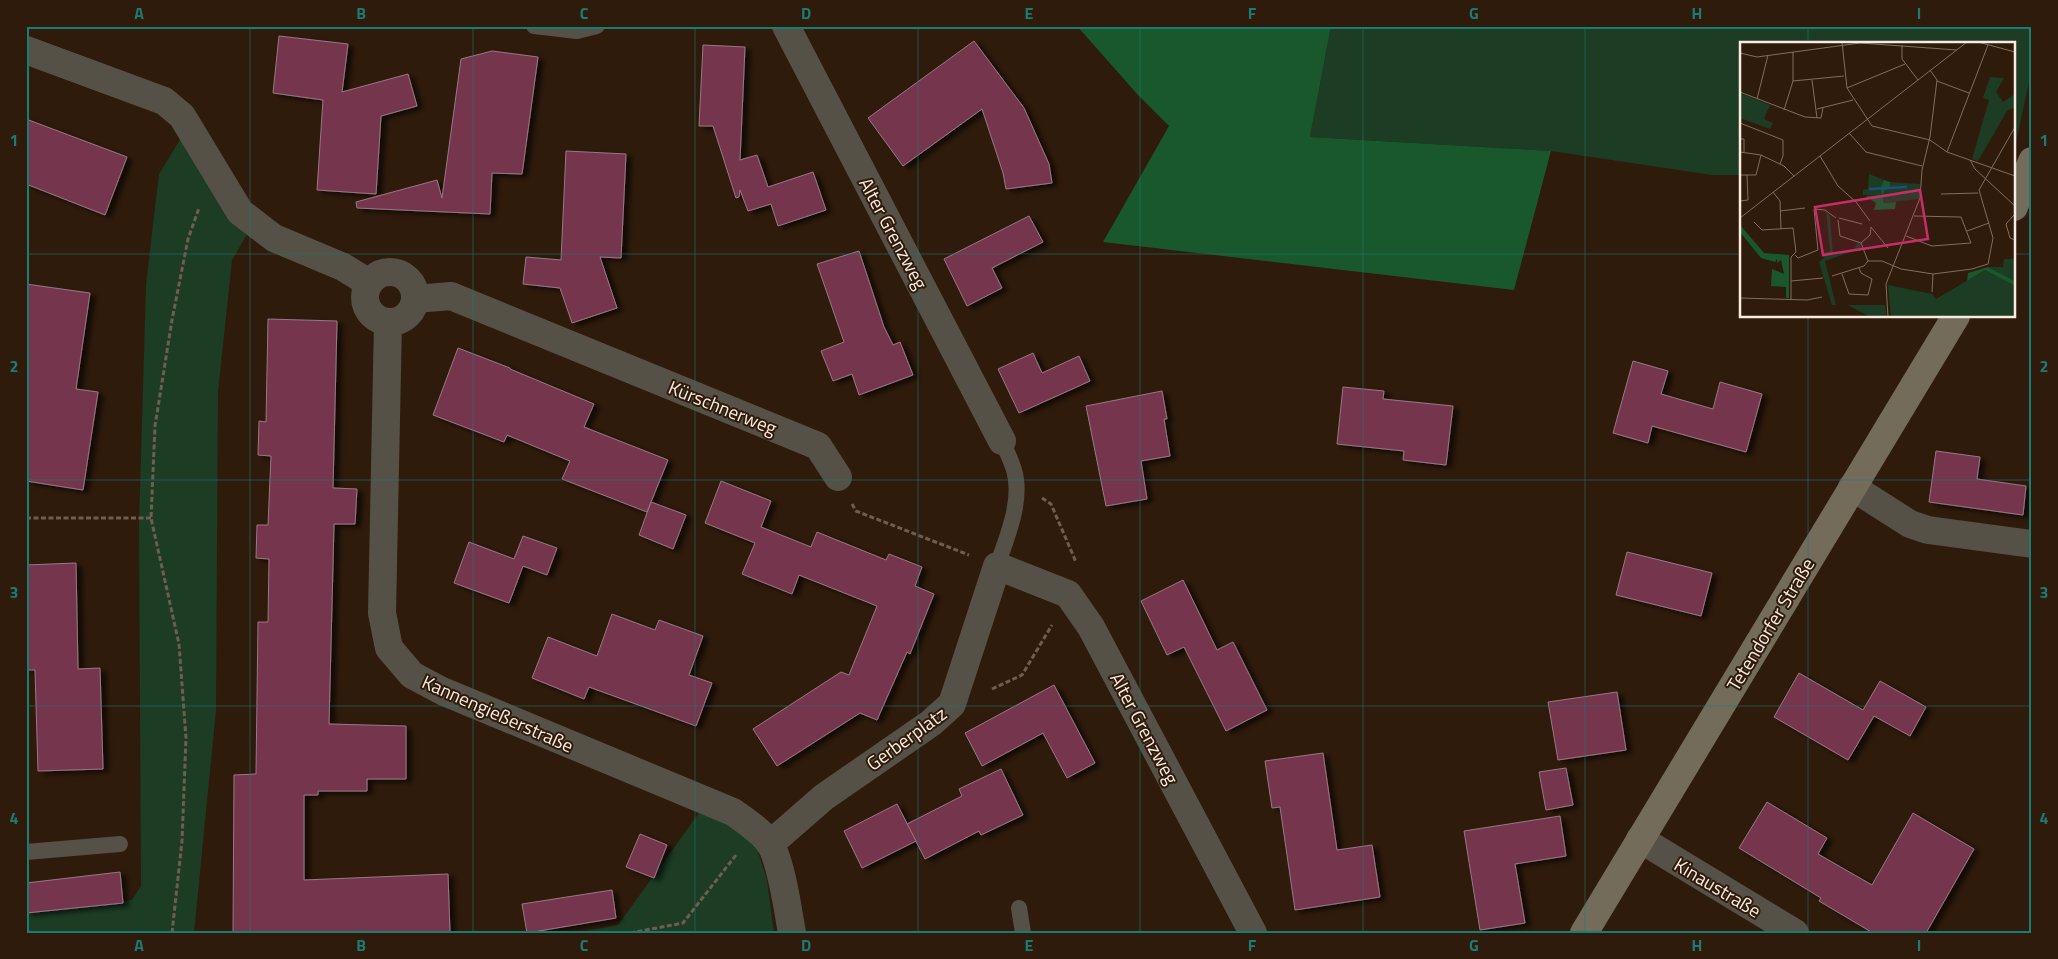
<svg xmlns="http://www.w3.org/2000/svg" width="2058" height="959" font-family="'Titillium Web',sans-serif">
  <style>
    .green { fill: #1c3c24 }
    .forest { fill: #19572c }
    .building { fill: #75354e; stroke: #977883; filter: url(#shadow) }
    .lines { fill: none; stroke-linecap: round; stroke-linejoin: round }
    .path { stroke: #6f5d4f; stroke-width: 3; stroke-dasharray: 5 2.5; stroke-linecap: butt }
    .lane { stroke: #565146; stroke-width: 16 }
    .street { stroke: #565146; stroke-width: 28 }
    .secondary { stroke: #746c5b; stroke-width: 28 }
    .grid { fill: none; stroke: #1b7c74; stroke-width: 1; stroke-opacity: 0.55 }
    .labels { text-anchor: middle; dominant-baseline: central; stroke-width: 4; stroke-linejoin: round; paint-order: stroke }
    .street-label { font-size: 19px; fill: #f9ebe1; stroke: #2f1b0c }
    .inset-river { fill: none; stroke: #1c4d7c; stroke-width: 2.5 }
    .inset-road { fill: none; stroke: #806e61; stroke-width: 1 }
    .view { fill: #c82d68; fill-opacity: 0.15; stroke: #c82d68; stroke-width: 2.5 }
    .inset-edge { fill: none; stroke: #f9ebe1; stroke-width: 2.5 }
    .neatline { fill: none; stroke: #1b7c74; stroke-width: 2 }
    .grid-label { font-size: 16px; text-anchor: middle; font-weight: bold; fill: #1b7c74 }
  </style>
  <defs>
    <filter id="shadow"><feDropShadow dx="5.5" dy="3" stdDeviation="2.5" flood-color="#0009"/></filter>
  </defs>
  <rect width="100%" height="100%" fill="#2f1b0c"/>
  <!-- green -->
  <g class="green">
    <path d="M1331,26h701v42l-18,84v-108h-272v131h-30l-161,-24 -241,-14z"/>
    <path d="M183,135l66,96 -17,29 -14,132 -2,318 -22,223h-168v-20l106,-13 9,-14 -2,-362 7,-239 13,-111z"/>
    <path d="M699,813l34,12 23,20 11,35 7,53h-200l44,-8z"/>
  </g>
  <!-- forest -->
  <path class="forest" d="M1077,26h254l-21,111 241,14 -37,139 -411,-48 66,-116 -31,-31z"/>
  <!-- building -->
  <g class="building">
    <path d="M279,36l69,8 -6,48 66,-18 9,32 -36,10 -5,78 -59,-4 6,-90 -50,-7z"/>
    <path d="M974,41l50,67 25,56 3,19 -46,6 -3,-16 -21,-64 -79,57 -35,-48z"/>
    <path d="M703,45l42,2 -5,113 17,-5 11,32 45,-15 13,38 -48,16 -7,-22 -23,7 -8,-21 -1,7 -3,1 -23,-72h-14z"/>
    <path d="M492,51l46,6 -16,117 -30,-1 -2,41 -133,-6 -1,-6 81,-22 5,18 19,-139z"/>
    <path d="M26,119l101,38 -22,58 -79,-31z"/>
    <path d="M566,151l60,3 -5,104 -21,-1 17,51 -45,15 -12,-35 -37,-4 3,-27 35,3z"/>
    <path d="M1029,216l14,26 -51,26 10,20 -35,18 -23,-47z"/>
    <path d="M859,251l25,76 9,18 7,-3 13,33 -54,20 -7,-21 -19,7 -12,-30 23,-9 -27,-78z"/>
    <path d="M26,284l64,9 -14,96 22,3 -15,98 -57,-9z"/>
    <path d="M268,319l69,2 -4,167 24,1 -2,35h-21l-5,200 77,2v53h-39v12h-49v4h-14v85l144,-6 2,59h-217l1,-158 22,-1 2,-152h10l1,-63 -13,-1 1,-33h11l3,-69 -13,-1 1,-34 7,1z"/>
    <path d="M458,348l52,20v1l84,35 -10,23 84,33 -21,52 -85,-33 8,-18 -63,-26 -3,7 -71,-27z"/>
    <path d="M1033,353l9,20 37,-17 11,25 -71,32 -21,-44z"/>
    <path d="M1633,361l35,10 -7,23 52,15 7,-27 42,12 -16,58 -94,-26 -4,17 -35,-10z"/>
    <path d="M1343,387l41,4 -1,8 70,7 -7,59 -43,-5 1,-9 -67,-7z"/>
    <path d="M1162,391l5,28h-3l6,37 -29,5 6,38 -41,7 -20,-100z"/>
    <path d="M1936,451l44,6 -3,22 49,7 -3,29 -94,-13z"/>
    <path d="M721,481l50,20 -10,26 50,20 6,-15 69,28 3,-6 33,13 -7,19 19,8 -24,60 -3,-2 -30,68 -17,-7 -83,53 -24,-37 88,-57 8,3 28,-69 -78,-31 -7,19 -50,-20 13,-31 -50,-20z"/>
    <path d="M651,502l35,13 -13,34 -34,-14z"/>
    <path d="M523,536l34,12 -10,27 -24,-9 -14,37 -55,-20 15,-41 45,17z"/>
    <path d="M1627,552l85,21 -11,43 -85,-21z"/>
    <path d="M76,563l2,106 22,-1 3,101 -65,2 -3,-101h-9v-105z"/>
    <path d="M1183,580l34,70 16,-8 34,68 -41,21 -42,-84 -17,8 -26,-54z"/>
    <path d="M612,614l43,16 4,-10 44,16 -14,39 23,8 -16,43 -107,-39 -5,12 -52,-21 16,-41 49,19z"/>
    <path d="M1799,673l64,37 17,-29 46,26 -16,29 -36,-20 -26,44 -74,-43z"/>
    <path d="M1054,685l41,78 -28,15 -24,-45 -61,33 -17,-33z"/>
    <path d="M1617,692l9,58 -68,10 -10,-58z"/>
    <path d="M1323,753l14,97 35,-5 8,52 -85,13 -15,-103 -8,1 -7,-47z"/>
    <path d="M1566,768l7,37 -27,5 -7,-38z"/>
    <path d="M1001,769l22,46 -42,20 -2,-4 -54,28 -18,-35 55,-28 -3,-7z"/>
    <path d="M1767,802l60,36 -9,16 54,31 41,-72 61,36 -48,84h-53l-54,-32 2,-3 -82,-50z"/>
    <path d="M897,804l19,37 -54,27 -18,-37z"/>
    <path d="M1560,816l6,40 -51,8 10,59 -45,7 -16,-99z"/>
    <path d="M640,834l27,11 -13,33 -28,-11z"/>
    <path d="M120,872l3,31 -97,10v-30z"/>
    <path d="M612,890l4,28 -89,15 -5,-29z"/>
  </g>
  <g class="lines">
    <!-- path -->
    <g class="path">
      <path d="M1042,498l9,6 25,58"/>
      <path d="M852,504l4,7 113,44"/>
      <path d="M26,518h125"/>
      <path d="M992,689l30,-14 30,-50"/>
      <path d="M172,933l10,-92 4,-103 -7,-94 -28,-126 4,-92 17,-106 16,-81 11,-31"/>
      <path d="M630,933l53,-10 53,-68"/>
    </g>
    <!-- lane -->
    <g class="lane">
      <path d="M534,26l43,5 20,-5"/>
      <path d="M997,566c10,-29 26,-66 17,-96 -3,-10 -8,-20 -12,-29"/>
      <path d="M26,852l94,-8"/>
      <path d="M1019,908l4,25"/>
    </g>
    <!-- street -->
    <g class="street">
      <path d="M786,26l216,415"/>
      <path d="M26,50l138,51 18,15 58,96 34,26 69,29 26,16"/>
      <circle cx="390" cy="297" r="25"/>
      <path d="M415,299l36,-3 367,150 20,31"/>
      <path d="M388,322l-6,291 7,35 23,27 30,16 291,121c13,9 26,18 36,30 12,17 19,69 23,91"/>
      <path d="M1852,487l58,37 18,6 104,14"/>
      <path d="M1640,839l155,94"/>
      <path d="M770,844l54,-47 107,-74 21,-19 45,-138 71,28 23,33 162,306"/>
    </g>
    <!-- secondary -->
    <g class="secondary">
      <path d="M2014,207l18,-46"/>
      <path d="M1584,933l372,-617"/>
    </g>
  </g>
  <!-- grid -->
  <path class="grid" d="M250,26v907M473,26v907M695,26v907M918,26v907M1140,26v907M1363,26v907M1585,26v907M1808,26v18M26,254h1716M2014,254h18M1808,316v617M26,480h2006M26,706h2006"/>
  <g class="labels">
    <!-- street labels -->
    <g class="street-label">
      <text transform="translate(894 233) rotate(62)">Alter Grenzweg</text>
      <text transform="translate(723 407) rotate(22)">Kürschnerweg</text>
      <text transform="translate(1770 624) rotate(-59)">Tetendorfer Straße</text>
      <text transform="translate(498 713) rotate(24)">Kannengießerstraße</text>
      <text transform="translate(1145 728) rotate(62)">Alter Grenzweg</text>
      <text transform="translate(906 738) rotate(-36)">Gerberplatz</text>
      <text transform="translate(1718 887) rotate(31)">Kinaustraße</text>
    </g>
  </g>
  <!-- overview -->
  <g transform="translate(1740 42)">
    <rect width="275" height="275" fill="#2f1b0c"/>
    <path d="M250,35l14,1 -8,14 7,10 12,-8v13l-8,4 -29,50 -6,-2 17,-59 -6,-2zM0,51l30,12 -6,14 9,4 -3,6 -30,-11zM129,132l15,6 -4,8 2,7h-19v-5l5,-1zM150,140l30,2 -1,15 -36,4 1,-12 7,-3zM86,170l4,4 3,39 21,-6 4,-7 4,6 -37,13 11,44h-4l-13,-43 5,-4 -2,-5 8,-2zM264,217h11v22l-27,-14h15zM245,228l30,16v31h-124l-3,-32 44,9 4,5zM108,263h37l2,12h-17z" fill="#1c3c24"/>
    <path d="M144,138l6,2 1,6 -7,3 -1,12 13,-1 -1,7 -21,1 2,-7 -10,-7 16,-1 -2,-7zM0,183l24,28 25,2v43h-3v-11l-15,-1 1,-17 12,5 -3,-14 -4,3v-4l-2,3 -14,-4 -21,-26zM248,225l27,14v5l-30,-16 -18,11 1,-8z" fill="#19572c"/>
    <path class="inset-river" d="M129,147l38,-2"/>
    <path class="inset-road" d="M102,0l5,46 25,38 58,14 17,12 68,24M238,0l37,10M162,3v14l16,21M0,11l17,4 103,-14 97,7M72,38l5,38M53,39l51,-5M197,39l32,12M107,46l58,-24M0,50l65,25 16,1 2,-10M17,57l11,-44M77,67l36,-9M44,68l9,-29v-29M0,81l43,17v16l-3,8M109,91l17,19 56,14M0,97h4v13M0,110l21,3 23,11 10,10M207,110l41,-107M80,114l18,30 18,16 14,19M230,118l5,9 40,37M0,133h16l5,-20M33,150l7,9 1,28M201,152l37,-1M0,159l8,-1 -1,-25M40,169l25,-3M274,173l-8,9 4,14 5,2M0,176l227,-176M99,176l23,6M98,178l2,16 21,7 7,18M14,180l8,8 31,-2 3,24 -5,5v42M227,189l22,-8M166,194l26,10 39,-3 -10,-26 -47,-1M121,201l9,-8 1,-8 17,21M55,213l3,3 20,-8 -4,-41 11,1 11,8M102,232l7,20 19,1 4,-16 -11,-6 -2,-5M92,234l32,-10 4,-5h14l19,8 32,5 39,-5 16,-5 5,-26 -14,-48 36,-63M51,239l32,-3M192,250l1,-18M0,256l67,2 15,-3M148,275l-2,-33 34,-86 2,-28 8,-33 7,-57 -7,-10"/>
    <path class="view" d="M180,148l8,49 -105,16 -8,-48z"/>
    <rect width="275" height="275" class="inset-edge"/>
  </g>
  <!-- border -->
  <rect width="2058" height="959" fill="none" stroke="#2f1b0c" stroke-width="55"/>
  <rect x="28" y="28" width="2002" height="904" class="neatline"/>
  <g class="grid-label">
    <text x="139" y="19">A</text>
    <text x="361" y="19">B</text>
    <text x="584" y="19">C</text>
    <text x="806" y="19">D</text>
    <text x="1029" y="19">E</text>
    <text x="1252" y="19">F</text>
    <text x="1474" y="19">G</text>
    <text x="1697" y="19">H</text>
    <text x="1919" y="19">I</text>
    <text x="14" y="146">1</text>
    <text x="2044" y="146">1</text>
    <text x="14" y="372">2</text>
    <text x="2044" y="372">2</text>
    <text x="14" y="598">3</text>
    <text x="2044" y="598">3</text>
    <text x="14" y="824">4</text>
    <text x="2044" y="824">4</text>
    <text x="139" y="951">A</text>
    <text x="361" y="951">B</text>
    <text x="584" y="951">C</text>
    <text x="806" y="951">D</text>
    <text x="1029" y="951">E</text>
    <text x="1252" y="951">F</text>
    <text x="1474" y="951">G</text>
    <text x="1697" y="951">H</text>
    <text x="1919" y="951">I</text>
  </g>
</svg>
